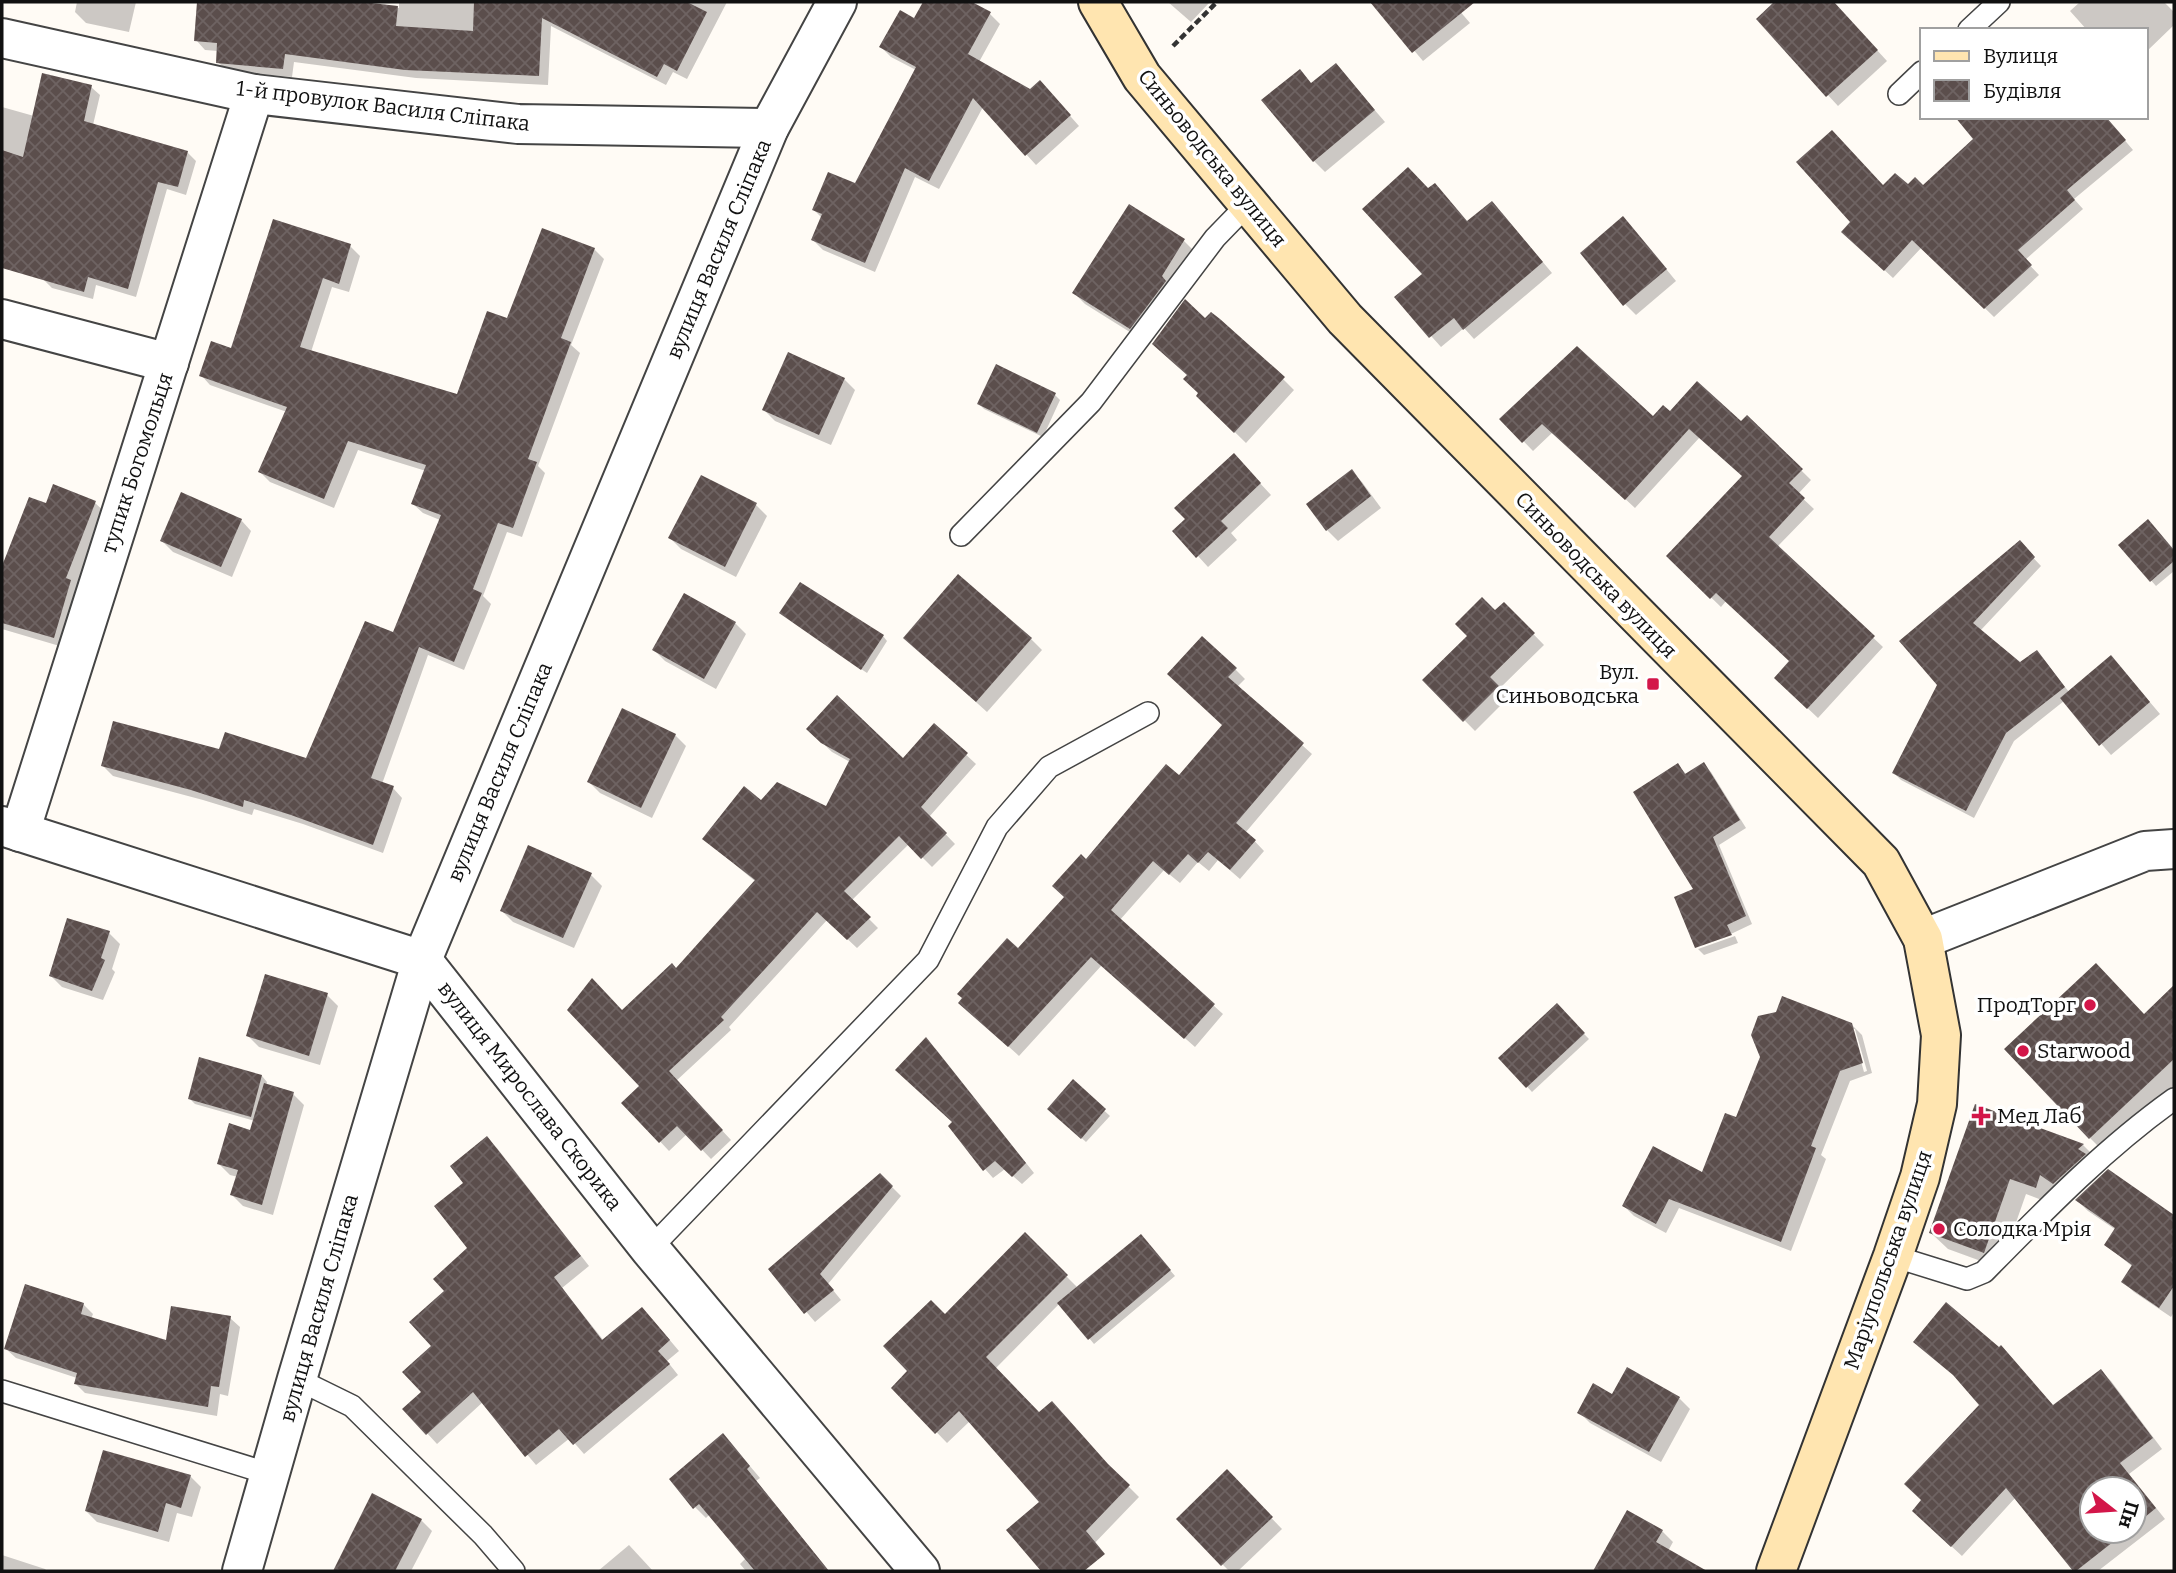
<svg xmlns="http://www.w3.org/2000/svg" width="2176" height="1573" font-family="Bitter,serif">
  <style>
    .shadow { fill: #0003; fill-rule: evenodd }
    .building { fill: url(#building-cross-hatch) }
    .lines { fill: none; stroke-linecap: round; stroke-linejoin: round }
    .lane-casing { stroke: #444; stroke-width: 24 }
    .street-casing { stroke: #444; stroke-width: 42 }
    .secondary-casing { stroke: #333; stroke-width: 42 }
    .path { stroke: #333; stroke-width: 4.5; stroke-dasharray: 7 3.5; stroke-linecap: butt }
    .lane { stroke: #fff; stroke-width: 21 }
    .street { stroke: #fff; stroke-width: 38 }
    .secondary { stroke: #ffe5b0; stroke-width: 38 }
    .poi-dot { fill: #d31649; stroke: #fff; stroke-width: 2.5 }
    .labels { text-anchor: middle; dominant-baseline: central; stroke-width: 7; stroke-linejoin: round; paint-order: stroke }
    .street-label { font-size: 21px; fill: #111; stroke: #fff }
    .poi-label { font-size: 21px; fill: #111; stroke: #fff; text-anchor: start }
  </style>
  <defs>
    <pattern id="building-cross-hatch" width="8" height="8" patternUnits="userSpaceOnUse" patternTransform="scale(1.75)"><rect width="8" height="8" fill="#5b4e4c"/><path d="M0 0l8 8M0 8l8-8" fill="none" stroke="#6e6362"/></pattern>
  </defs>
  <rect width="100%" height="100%" fill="#fffbf5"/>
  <!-- shadow -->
  <g class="shadow">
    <path d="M77,2h59l-7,30 -43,-9 -11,-11z"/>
    <path d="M199,2h149l51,6v-6h328l-40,77 -14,-7 -7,13 -115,-59 -3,59 -132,-7 -122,-16 -2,15 -65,-6 -9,-9v-11l-13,-1 -9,-10z"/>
    <path d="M925,2h43l22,12 10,10 -21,38 51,29 19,1 30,34 -43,39 -53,-58 -44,82 -24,-12 -40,95 -52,-22 -10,-10 9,-22 -8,-8 42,-25 60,-115 -25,-13 -10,-10 34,-27z"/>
    <path d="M1168,2h42l-19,20z"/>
    <path d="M1373,2h79l18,21 -47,38z"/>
    <path d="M1777,2h56l54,59 -49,45 -80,-87z"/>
    <path d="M2080,2h84l10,10v13l-28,27v-22h-59l-17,-19z"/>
    <path d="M1336,65l49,57 -60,50 -11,-11 -2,-77z"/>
    <path d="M91,87l9,8 -7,30 94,27 9,9 -10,34 -19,-6 -31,108 -40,-12 -3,14 -41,-11 -9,-9 2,-5 -43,-12v-155l32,9z"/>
    <path d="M2105,117l28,33 -59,49 9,10 -58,51 14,15 -45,42 -72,-70 -29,31 -41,-38 32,-52 39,-1 53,-48z"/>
    <path d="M1418,180l50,43 34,-10 50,60 -78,66 -10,-11 -23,19 -44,-49 27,-23z"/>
    <path d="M1634,230l42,51 -40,34 -11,-11z"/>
    <path d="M1184,241l11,11 -54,87 -56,-35 -11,-11z"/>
    <path d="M350,246l10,10 -11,36 -17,-5 -21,65 147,44 50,-75 86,-72 10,10 -33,86 9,8 -42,113 7,7 -23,64 -15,-5 -24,64 8,8 -27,66 -36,-15 -46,129 11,4 9,10 -19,55 -80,-29 -49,-15 -2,6 -49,-15 -90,-24 -10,-10 117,-14 87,8 87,-126 46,-114 -17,-7 -10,-9 13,-33 -68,-21 -24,58 -64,-26 -10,-10 27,-60 -77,-27 -9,-10 31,-25z"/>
    <path d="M1205,321l78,58 11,11 -48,53 -48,-47 2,-3 -12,-18z"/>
    <path d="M997,367l58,28 5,5 -17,37 -59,-28 -5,-5z"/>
    <path d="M844,379l11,11 -24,55 -56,-24 -11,-11z"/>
    <path d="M1670,413l71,10 6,-6 64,63 -13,14 16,15 -37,38 106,100 -65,71 -32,-30 5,-27 -65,-60 -5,6 -53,-51 76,-80 -44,-39 -65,71 -82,-76 -20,19 -31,-32h151z"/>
    <path d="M1244,466l27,29 -40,38 6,7 -29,27 -10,-11z"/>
    <path d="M1351,471l11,11 19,26 -43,33 -11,-11z"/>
    <path d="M701,477l55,28 11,11 -31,61 -55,-28 -11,-11z"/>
    <path d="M95,503l10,9 -29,75 4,4 -17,56 -61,-18v-68l3,1 42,-56z"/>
    <path d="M241,520l10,11 -19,46 -59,-25 -11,-11z"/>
    <path d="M2153,526l21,26v19l-18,15 -36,-41z"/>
    <path d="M2019,543l22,23 -61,65 40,34 24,-5 25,32 52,-24 39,46 -49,41 -47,-54 -50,40 -40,77 -73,-38 -7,-7 45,-88 -38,-43z"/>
    <path d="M1504,604l40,41 -45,44 9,9 -33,33 -50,-51z"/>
    <path d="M787,618l96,18 4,5 -20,32z"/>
    <path d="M735,623l11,11 -30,55 -51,-28 -11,-11z"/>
    <path d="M1031,639l11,11 -55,62 -71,-64z"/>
    <path d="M1235,669l10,10 -8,8 75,67 -66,78 18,19 -24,28 -22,-19 -9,11 -11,-9 -18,21 -16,-13 -45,51 104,93 -28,33 -93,-82 -83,91 -49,-44 48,-62 48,-53 21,-36 93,-83 44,-52 -45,-43z"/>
    <path d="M934,725l42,39 -47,53 26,27 -23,23 -23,-23 -58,57 27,27 -21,20 -30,-28 -98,107 2,3 -55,51 55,59 -20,19 -24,-25 -18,17 -45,-48 18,-17 -20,-74 54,-42 80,-88 -52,-43 57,-37 66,6 23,-46 -18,-10 -24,-23 95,31z"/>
    <path d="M675,735l11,11 -34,72 -52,-25 -11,-11z"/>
    <path d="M1678,765l9,10 17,-10 7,7 35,56 -27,17 33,79 -19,9 -35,13v2l-2,-58z"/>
    <path d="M591,875l11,11 -28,62 -61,-26 -11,-11z"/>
    <path d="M109,933l11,11 -8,25 3,3 -12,28 -41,-13 -11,-11z"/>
    <path d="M1735,936l3,7 -34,12 -6,-6z"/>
    <path d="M327,995l11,11 -18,59 -61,-18 -11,-11z"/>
    <path d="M2166,996l8,7v87l-68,64 -16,-16 55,-122z"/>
    <path d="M1557,1006l32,33 -57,53 -31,-34z"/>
    <path d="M1851,1024l11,11 10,38 -22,8 -29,74 5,4 -35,92 -112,-43 -13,25 -32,-17 -10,-10 79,-32 34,-54zM1852,1029h3l12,42 -3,1z"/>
    <path d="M935,1048l99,125 -12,11 -17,-15 -12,9 -8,-9 -30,-46z"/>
    <path d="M262,1076l5,6 -1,4 27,8 11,11 -31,110 -30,-9 -11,-11 6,-18 -8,-2 -11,-11 32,-32 4,-11 -60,-17 -5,-5z"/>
    <path d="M1073,1082l37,34 -24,26 -37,-34z"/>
    <path d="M1976,1106l107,39 16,16 -47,43 -26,-10 -26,74 -52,-19 -17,-16z"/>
    <path d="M487,1139l10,9 92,118 -27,22 42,53 48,-22 27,32 -12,10 11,14 -94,79 -14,-16 -34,27 -53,-63 -46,42 -32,-35 19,-17 23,-101 23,-42 -5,-66z"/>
    <path d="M880,1175l21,21 -73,88 13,16 -26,22 -45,-53z"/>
    <path d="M2077,1200l97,16v96l-3,5 -37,-25 -11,-10 10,-15 -27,-22 10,-15 -28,-19z"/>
    <path d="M1025,1235l53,53 67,-47 30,35 -81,68 -34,-41 -65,66 45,46 75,58 24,24 -50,52 -119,-128 -23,22 -53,-55 16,-17 35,-55z"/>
    <path d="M83,1304l10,10 -2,5 76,23 63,-24 10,9 -12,69 -8,-2 -3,22 -132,-23 -9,-9 1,-6 -61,-20 -10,-9z"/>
    <path d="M2101,1371l10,10 51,68 -33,25 36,45 -67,52h-22l-60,-74 -54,59 -38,-35 130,-114zM2092,1489h42v42h-42z"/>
    <path d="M1613,1396l66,2 11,11 -29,53 -71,-39 -11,-11z"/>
    <path d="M733,1446l27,32 -4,3 73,90h-83l-6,-7 6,-6 -36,-44 -4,4 -11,-11z"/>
    <path d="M1227,1472l55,57 -44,42h-9l-51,-52z"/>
    <path d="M190,1476l11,11 -9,30 -15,-4 -8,29 -72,-20 -11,-11z"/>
    <path d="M421,1520l11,11 -21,40h-70l-4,-4z"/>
    <path d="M1662,1531l11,11 -5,9 36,20 -91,-1z"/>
    <path d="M629,1545l24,26h-55z"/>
    <path d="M2,1555l43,14 2,2h-45z"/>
  </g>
  <!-- building -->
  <g class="building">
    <path d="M197,2h166l35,4 -2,20 77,5 1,-29h213l20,10 -30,59 -13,-7 -7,13 -115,-59 -3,58 -134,-6 -120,-16 -2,15 -67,-6 1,-20 -23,-2z"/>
    <path d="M923,2h49l19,10 -23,42 62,35 10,-9 31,35 -46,41 -52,-58 -44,83 -24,-13 -40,95 -54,-23 11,-26 -10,-4 16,-38 27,11 61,-116 -37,-20 21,-37 14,8z"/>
    <path d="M1370,2h105l-63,51z"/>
    <path d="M1774,2h60l44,48 -52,47 -70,-78z"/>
    <path d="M1336,63l39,47 -62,52 -52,-62 39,-31 11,14z"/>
    <path d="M42,73l50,12 -8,36 104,30 -10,36 -20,-5 -30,107 -40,-12 -4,15 -82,-24v-118l21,7z"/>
    <path d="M1955,117h151l20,23 -59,50 8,10 -57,50 14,15 -48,44 -72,-69 -28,31 -43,-39 9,-10 -54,-60 36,-32 51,55 12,-12 13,11 7,-7 8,8 50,-46z"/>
    <path d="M1408,167l20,21 7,-5 32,38 25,-20 51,61 -80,68 -9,-12 -25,20 -35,-41 28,-23 -60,-65z"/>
    <path d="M1129,204l56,35 -23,37 4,5 -36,48 -58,-36z"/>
    <path d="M1623,216l44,53 -44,37 -43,-53z"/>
    <path d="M273,219l78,25 -12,40 -16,-6 -23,69 157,47 30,-83 20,7 35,-90 53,20 -34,90 10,4 -43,117 9,3 -24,66 -15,-5 -25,66 9,4 -28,69 -35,-15 -48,131 23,8 -21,59 -82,-30 -47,-15 -1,7 -52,-17 -90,-24 12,-45 106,28 6,-17 81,26 59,-137 28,11 48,-117 -30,-11 15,-39 -78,-24 -24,58 -66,-27 29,-65 -88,-31 12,-35 20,7z"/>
    <path d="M1185,299l20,19 6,-6 9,7 65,58 -51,56 -38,-37 2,-3 -15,-14 4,-4 -35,-31z"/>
    <path d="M1577,346l76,70 10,-11 7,6 27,-30 44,40 6,-6 56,54 -14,14 16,15 -36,39 106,99 -68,73 -33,-31 15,-17 -73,-68 -6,6 -44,-43 76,-80 -53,-47 -64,71 -83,-76 -20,19 -23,-24z"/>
    <path d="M788,352l57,26 -26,57 -57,-25z"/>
    <path d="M996,364l60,29 -19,40 -60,-29z"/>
    <path d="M1234,453l27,30 -40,38 7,7 -32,30 -24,-27 13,-12 -11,-11z"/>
    <path d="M1352,469l19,27 -45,35 -20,-27z"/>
    <path d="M701,475l56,28 -32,64 -57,-29z"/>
    <path d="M53,484l43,17 -30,77 5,2 -17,58 -52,-15v-57l27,-69 17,6z"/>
    <path d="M181,492l61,27 -21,48 -61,-26z"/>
    <path d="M2148,519l26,31v11l-24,21 -32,-37z"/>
    <path d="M2020,540l15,17 -62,66 47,39 17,-12 28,37 -59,46 -40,78 -74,-38 45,-88 -38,-44z"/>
    <path d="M958,574l74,64 -56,64 -73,-64z"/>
    <path d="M800,582l84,53 -23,35 -82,-57z"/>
    <path d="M684,593l52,29 -32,57 -52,-29z"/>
    <path d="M1482,597l13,13 9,-8 31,31 -45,44 9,9 -36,36 -41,-42 45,-44 -12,-12z"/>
    <path d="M1202,636l35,32 -9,9 76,66 -68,80 20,17 -26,30 -22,-18 -10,11 -10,-9 -19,21 -16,-14 -42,49 104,94 -31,35 -93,-82 -83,90 -50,-44 4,-5 -5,-4 50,-56 11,10 46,-51 -12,-11 29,-32 5,5 80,-95 13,11 43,-50 -55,-51z"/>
    <path d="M2111,655l39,47 -51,44 -39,-48z"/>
    <path d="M837,695l66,63 31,-35 34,30 -47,54 26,26 -26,26 -22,-23 -55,55 27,26 -24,23 -30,-28 -96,105 3,3 -55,51 54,59 -22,21 -24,-25 -18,17 -38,-40 18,-17 -72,-76 25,-32 30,32 50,-47 4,5 79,-88 -53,-41 42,-53 17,14 16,-18 49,24 24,-47 -29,-16 -15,-14z"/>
    <path d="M622,708l54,26 -35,74 -54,-26z"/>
    <path d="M1704,762l36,58 -27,17 33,79 -19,9 5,10 -37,13 -21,-51 19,-8 -60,-97 45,-29 7,11z"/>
    <path d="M528,845l64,28 -29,65 -63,-27z"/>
    <path d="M67,918l43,13 -9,27 4,2 -13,31 -43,-15z"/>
    <path d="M2096,963l48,51 30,-29v74l-85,80 -85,-90z"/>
    <path d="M265,974l63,19 -19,63 -63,-20z"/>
    <path d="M1782,996l70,27 11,40 -23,8 -29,75 5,2 -35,94 -112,-43 -13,25 -34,-18 31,-60 49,26 23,-59 11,4 24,-60 -9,-22 7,-19 18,-4z"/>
    <path d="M1557,1003l28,30 -59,55 -28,-30z"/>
    <path d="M926,1037l100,126 -14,14 -17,-16 -12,10 -35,-45 4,-4 -57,-52z"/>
    <path d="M199,1057l63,18 -11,42 -63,-18z"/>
    <path d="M1073,1079l33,30 -25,30 -34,-30z"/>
    <path d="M264,1083l30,9 -32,113 -32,-10 8,-25 -21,-6 12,-41 21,7z"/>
    <path d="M1975,1104l109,40 -6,5 8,5 -33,30 -13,-9 -4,13 -26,-9 -26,74 -55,-20z"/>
    <path d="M487,1136l94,120 -27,21 48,63 40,-33 28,33 -12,11 12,13 -97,81 -14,-16 -34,28 -52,-65 -47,43 -24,-26 19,-17 -19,-20 29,-26 -22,-24 35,-31 -11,-12 34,-31 -33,-42 29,-23 -13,-17z"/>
    <path d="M2108,1169l66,46v71l-15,22 -38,-26 11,-17 -28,-20 11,-17 -40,-28z"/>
    <path d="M880,1173l13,13 -73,88 14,16 -30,24 -36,-45z"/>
    <path d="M1025,1232l43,43 -82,82 53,55 13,-11 56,63 22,21 -44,46 19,23 -21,17h-43l-35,-41 33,-28 -80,-91 -24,23 -44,-46 16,-17 -24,-25 48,-46 14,14z"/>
    <path d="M1141,1234l30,36 -83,70 -31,-37z"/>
    <path d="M25,1284l59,19 -3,11 85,26 5,-34 60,10 -12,71 -8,-1 -3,21 -134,-23 3,-11 -73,-24z"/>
    <path d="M1946,1302l53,45 2,-2 52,60 48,-36 52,69 -33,25 36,45 -22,18v-37h-42v42h35l-51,40h-3l-67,-83 -55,59 -39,-36 9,-11 -17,-16 75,-79 -26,-30 -40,-33z"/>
    <path d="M1627,1367l53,30 -31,55 -72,-39 16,-30 19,11z"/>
    <path d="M723,1433l27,33 -3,3 82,102h-74l-56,-67 -6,5 -24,-30z"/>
    <path d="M103,1450l88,25 -10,33 -15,-5 -8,29 -73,-21z"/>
    <path d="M1227,1469l46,48 -52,49 -45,-47z"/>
    <path d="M372,1493l50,26 -27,52h-62z"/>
    <path d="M1627,1510l36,20 -7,12 51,29h-114z"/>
  </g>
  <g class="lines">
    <defs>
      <g id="lane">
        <path d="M1969,30l30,-28"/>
        <path d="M1899,94l23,-22"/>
        <path d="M961,535l130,-133 124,-164 33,-34"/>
        <path d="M650,1249l278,-289 69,-133 52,-60 99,-54"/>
        <path d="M1893,1256l74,23 17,-7c61,-62 120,-123 190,-173"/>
        <path d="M297,1379l55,27 131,129 31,36"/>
        <path d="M2,1391l268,83"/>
      </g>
      <g id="street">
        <path d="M2,38l252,56 264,30 251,4"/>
        <path d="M2,319l167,44"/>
        <path d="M2,826l420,134 228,289 270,322"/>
        <path d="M20,832l234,-738"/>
        <path d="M1923,939l222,-88 29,-2"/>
        <path d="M242,1571l55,-192 125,-419 347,-832 68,-126"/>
      </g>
      <path id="secondary" d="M1098,2l44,75 203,242 536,543 42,77 18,96 -4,69 -17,73 -27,79 -117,315"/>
    </defs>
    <!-- lane casing -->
    <use href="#lane" class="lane-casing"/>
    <!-- street casing -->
    <use href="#street" class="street-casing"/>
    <!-- secondary casing -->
    <use href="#secondary" class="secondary-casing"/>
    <!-- path -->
    <path class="path" d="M1173,46l44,-44"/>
    <!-- lane -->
    <use href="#lane" class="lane"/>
    <!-- street -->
    <use href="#street" class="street"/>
    <!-- secondary -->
    <use href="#secondary" class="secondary"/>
  </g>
  <!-- markers -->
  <g class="poi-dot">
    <rect x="1646" y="677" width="14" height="14" rx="3.5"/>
    <circle cx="2090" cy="1005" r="7"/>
    <circle cx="2023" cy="1051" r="7"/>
    <path d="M1977.5 1105.5h7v7h7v7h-7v7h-7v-7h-7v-7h7z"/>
    <circle cx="1939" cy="1229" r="7"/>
  </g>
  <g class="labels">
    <!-- street labels -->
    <g class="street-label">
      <text transform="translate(383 106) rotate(7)">1-й провулок Василя Сліпака</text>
      <text transform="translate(1212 158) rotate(51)">Синьоводська вулиця</text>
      <text transform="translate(719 249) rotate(-67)">вулиця Василя Сліпака</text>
      <text transform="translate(137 463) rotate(-72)">тупик Богомольця</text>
      <text transform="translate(1596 575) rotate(46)">Синьоводська вулиця</text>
      <text transform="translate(500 772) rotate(-67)">вулиця Василя Сліпака</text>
      <text transform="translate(530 1096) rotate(52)">вулиця Мирослава Скорика</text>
      <text transform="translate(1888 1260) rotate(-71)">Маріупольська вулиця</text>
      <text transform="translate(319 1308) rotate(-74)">вулиця Василя Сліпака</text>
    </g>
    <!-- poi labels -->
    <g class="poi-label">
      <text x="1639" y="672" text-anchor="end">Вул.<tspan x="1639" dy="24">Синьоводська</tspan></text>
      <text x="2076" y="1005" text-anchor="end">ПродТорг</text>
      <text x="2037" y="1051">Starwood</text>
      <text x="1997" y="1116">Мед Лаб</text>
      <text x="1953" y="1229">Солодка Мрія</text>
    </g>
  </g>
  <!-- border -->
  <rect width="2176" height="1573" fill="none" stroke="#111111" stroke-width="7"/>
  <!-- legend -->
  <rect x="1920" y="28" width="228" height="91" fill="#ffffff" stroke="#a0a0a0" stroke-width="2"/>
  <rect x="1934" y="51" width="35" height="10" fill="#ffe5b0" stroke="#a0a0a0" stroke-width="2"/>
  <text x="1983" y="63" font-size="21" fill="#111111">Вулиця</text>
  <rect x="1934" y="80" width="35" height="21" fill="url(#building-cross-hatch)" stroke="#a0a0a0" stroke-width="2"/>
  <text x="1983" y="98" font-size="21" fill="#111111">Будівля</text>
  <!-- north arrow -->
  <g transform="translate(2113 1510) rotate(107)"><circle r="33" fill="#ffffff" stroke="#a0a0a0" stroke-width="2"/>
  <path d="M0-5L12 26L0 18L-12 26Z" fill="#d31649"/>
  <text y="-10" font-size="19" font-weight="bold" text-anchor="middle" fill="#111111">Пн</text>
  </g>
</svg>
